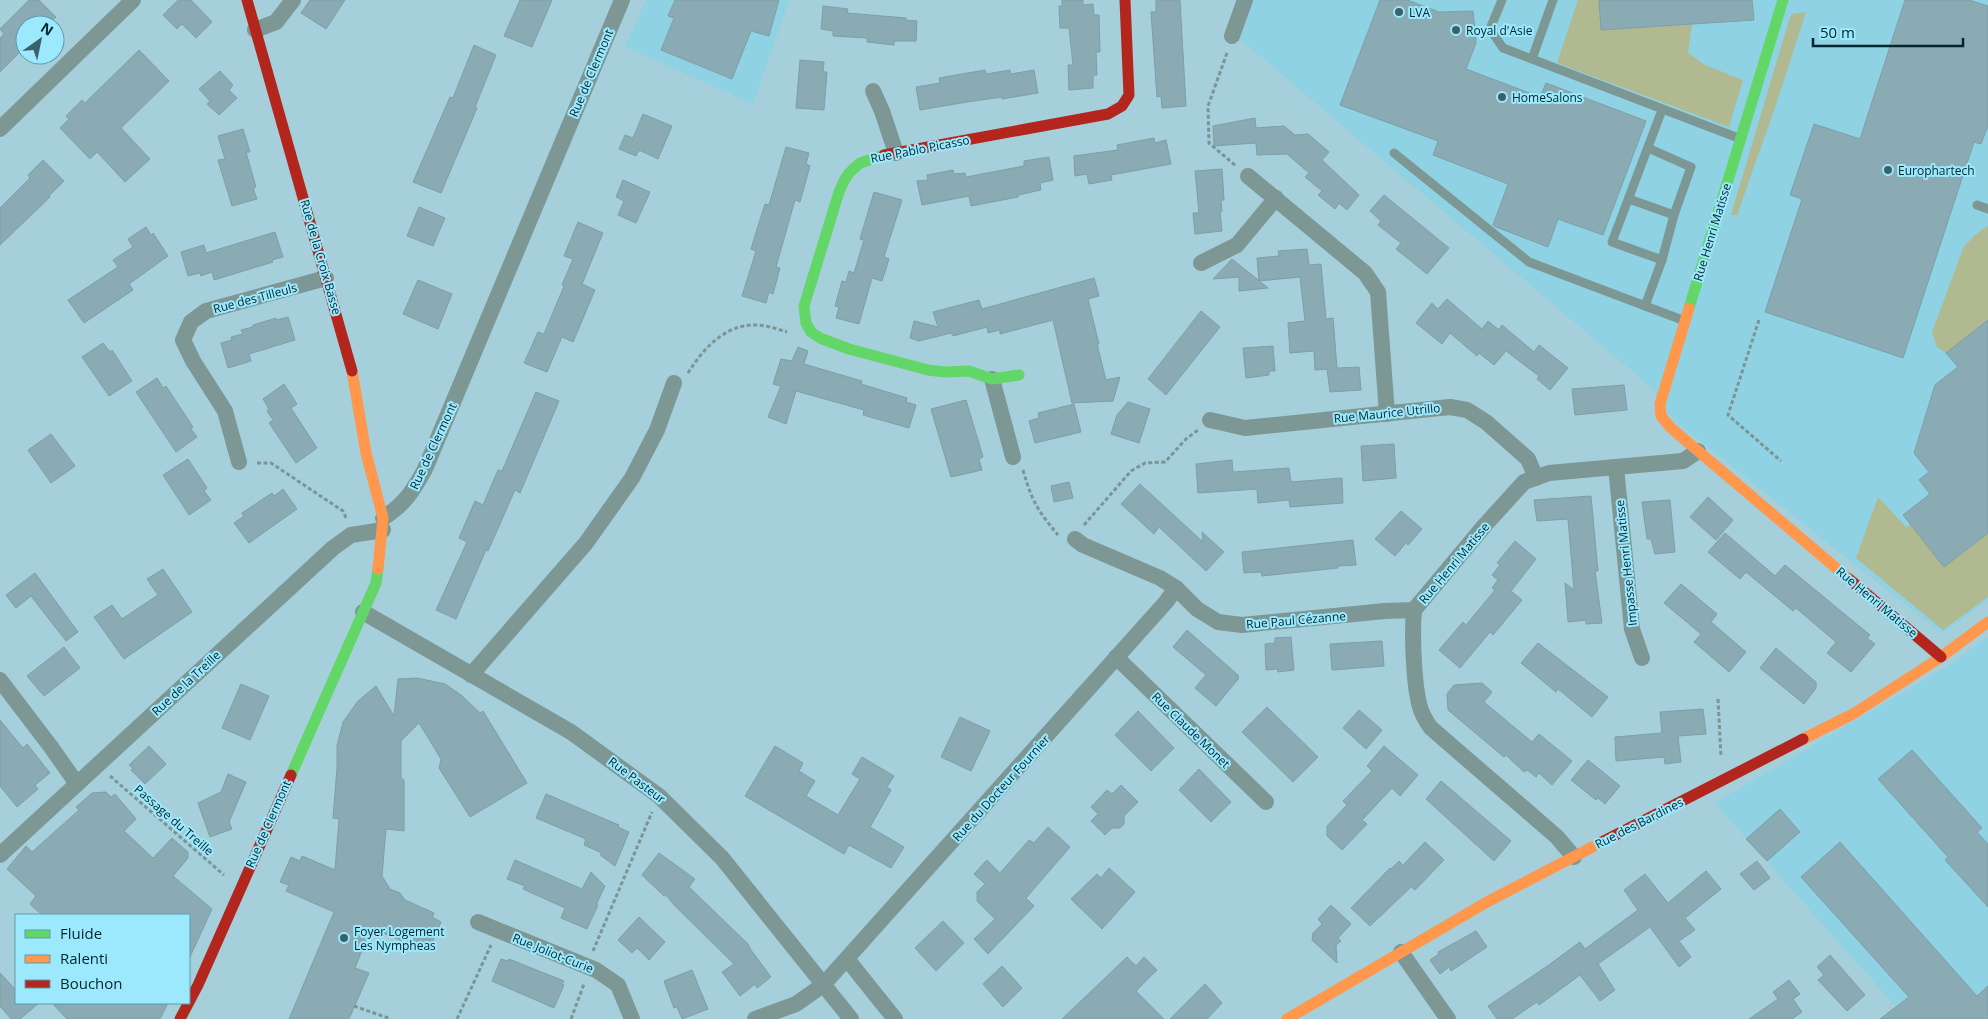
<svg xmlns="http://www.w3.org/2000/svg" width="1988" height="1019" font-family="'Open Sans',sans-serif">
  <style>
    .built { fill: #8ed2e3 }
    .grass { fill: #b1b991 }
    .building { fill: #8aabb4; stroke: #7d9fa7 }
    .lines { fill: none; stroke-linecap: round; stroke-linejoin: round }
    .path { stroke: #7c9494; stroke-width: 3; stroke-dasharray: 4 2.5; stroke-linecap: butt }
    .lane { stroke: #7d9795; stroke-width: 9 }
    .street { stroke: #7d9795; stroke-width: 16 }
    .fast { stroke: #63d668; stroke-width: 11 }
    .slow { stroke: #ff974d; stroke-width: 11 }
    .jam { stroke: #b3261e; stroke-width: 11 }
    .poi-dot { fill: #3c616a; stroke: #9ce9fe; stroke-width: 2 }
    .labels { text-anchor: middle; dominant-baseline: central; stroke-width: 4; stroke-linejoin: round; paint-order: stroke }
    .poi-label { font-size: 12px; fill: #04262e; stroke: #9ce9fe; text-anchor: start }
    .street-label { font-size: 12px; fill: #04262e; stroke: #9ce9fe }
  </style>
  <rect width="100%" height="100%" fill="#a5cfda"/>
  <!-- built -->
  <g class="built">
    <path d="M646,0h143l-36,104 -128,-57z"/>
    <path d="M1253,0h735v600l-46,34 -269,-215 -22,-32 -411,-348z"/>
    <path d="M1988,637v382h-81l-192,-216 235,-138z"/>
  </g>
  <!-- grass -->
  <g class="grass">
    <path d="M1578,0h21l2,30 91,-6 -4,29 17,12 38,15 -14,47 -172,-64z"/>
    <path d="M1806,12l-30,93 -39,110h-6l58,-195 3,-6z"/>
    <path d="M1988,226v94l-42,33 -9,-6 -5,-15 32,-86 11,-11z"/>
    <path d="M1878,497l28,30 5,-2 33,42 44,-34v64l-45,33 -87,-72z"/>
  </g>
  <!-- building -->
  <g class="building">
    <path d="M29,0h10l17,17 -8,8h-23v22l-25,25v-34l4,-4 -4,-5z"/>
    <path d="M178,0h13l21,22 -16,16 -14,-14 -5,5 -14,-14z"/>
    <path d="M310,0h35l-19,29 -25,-16z"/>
    <path d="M520,0h32l-20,47 -28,-11z"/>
    <path d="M675,0h104l-10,36 -18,-5 -19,48 -71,-29 13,-32 -6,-2z"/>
    <path d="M1062,0h21v5l10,-1 1,11h5l1,37h-4l1,23h-4v13l-24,2 -1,-25h5l-4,-37h-9l-1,-22h3z"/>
    <path d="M1156,0h24l6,106 -24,2 -1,-12 -4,1 -6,-85h5z"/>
    <path d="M1380,0h27l32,12 34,-1 3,32 -10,26 74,28 6,-14 100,38 -43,114 -45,-16 -10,28 -52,-20 -3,-2 15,-41 -75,-29 5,-14 -98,-36z"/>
    <path d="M1599,0h153l2,20 -153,10z"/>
    <path d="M1905,0h64l19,6v120l-7,18 -7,-2 -71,216 -138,-46 37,-113 -12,-4 24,-71 46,15z"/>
    <path d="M823,6l25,3 -1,4 59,5 -1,2 12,1 -1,20h-22v4l-27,-3v-4l-34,-2v-5l-12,-2z"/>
    <path d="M474,45l22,10 -21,52 2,1 -36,85 -28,-11 37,-85 3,1z"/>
    <path d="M139,50l30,31 -48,47 29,31 -25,23 -28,-30 -7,7 -30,-31 9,-9 -3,-3 16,-16 3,3z"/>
    <path d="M800,60l24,2 -1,10h4l-3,38 -28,-2z"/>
    <path d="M985,70l1,4 24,-4 1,4 23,-4 4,23 -36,6v-2l-35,5 -47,8 -4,-23 24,-4 -1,-5z"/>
    <path d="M220,71l13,14 -4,5 8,8 -18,17 -12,-11 3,-3 -11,-12z"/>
    <path d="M643,114l29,12 -14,33 -19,-9 -3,6 -17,-7 6,-14 8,3z"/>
    <path d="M1255,118l1,10 28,-2 11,9 13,-1 21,18 -7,8 37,35 -12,15 -8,-7 -4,6 -17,-14 4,-4 -17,-14 4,-4 -22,-19 -30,1 -1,-12 -42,3 -1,-20z"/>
    <path d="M243,129l7,23h-4l10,35 -3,1 4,11 -25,7 -14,-46 7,-1 -7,-23z"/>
    <path d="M1154,138l1,5 11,-3 5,24 -60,11 1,5 -23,4 -2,-10 -12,2 -1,-20 44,-6 -1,-5z"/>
    <path d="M786,147l23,6 -3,11 4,2 -10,36 -5,-2 -19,67 4,1 -7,26 -4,-2 -3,11 -24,-7 14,-45 -5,-2 7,-23 7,-22 4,1z"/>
    <path d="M1049,157l4,23 -13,3 1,7 -23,5v2l-47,9 -2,-10 -47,9 -5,-24 11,-1 -1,-5 26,-5 1,4 11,-1 1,4 58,-11v-5z"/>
    <path d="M43,160l21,21 -15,15 1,1 -50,48v-37l30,-30 -2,-3z"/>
    <path d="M1222,169l2,31h-3l1,11h-2l2,20 -27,3 -2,-21h6l-4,-42z"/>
    <path d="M623,180l27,12 -14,31 -18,-8 6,-14 -8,-4z"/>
    <path d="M874,192l28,8 -18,57 5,2 -7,22 -10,-3 -13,46 -23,-6 3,-11 -4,-1 7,-25 4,1 3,-11 5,2 10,-33 -4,-1z"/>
    <path d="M1384,195l65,53 -22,26 -31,-25 5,-6 -23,-18 3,-4 -11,-10z"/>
    <path d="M419,207l26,11 -12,28 -26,-10z"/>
    <path d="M578,222l25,11 -21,51 13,6 -22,52 -11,-5 -15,35 -23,-9 14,-31 6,2 20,-48 -2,-1 11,-26 -9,-3z"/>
    <path d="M146,227l5,8 2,-2 15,23 -39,28 4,6 -49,33 -16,-23 50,-33 -5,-7 20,-13 -5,-8z"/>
    <path d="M275,232l8,25 -11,3 1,2 -59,18 -2,-8 -11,4 -1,-3 -12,3 -7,-24 23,-7 2,8z"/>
    <path d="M1307,249l2,16 12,-1 5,55 7,-1 4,50 22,-1 2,23 -31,2 -3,-23 -12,1 -1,-19 -24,2 -2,-30 17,-2 -5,-44 -41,4 -2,-23 22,-2 -1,-5z"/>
    <path d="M1232,259l20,16 16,13 -29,3v-14l-26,2z"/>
    <path d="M1094,278l5,18 -11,3 11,45h-2l9,36 14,-3 -7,24 -41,2 -19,-83 -53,14v-4l-12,3 -1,-6 -34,9 -2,-3 -32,8 -9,-3 4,-17 24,6 -5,-15 46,-12 3,9z"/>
    <path d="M418,280l34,14 -14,35 -35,-15z"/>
    <path d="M1447,299l35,30 6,-8 11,9 3,-5 32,27 5,-7 29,23 -18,22 -13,-11 2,-3 -33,-25 -12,14 -15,-12 -2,3 -27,-23 -8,11 -26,-21 16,-20 6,6z"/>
    <path d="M1201,311l19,16 -54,68 -18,-16z"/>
    <path d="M288,317l7,23 -46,14 2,7 -23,7 -7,-25 11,-3 -1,-3 12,-3 -2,-4 12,-3v-2l23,-7 1,2z"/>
    <path d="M1988,320v213l-44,34 -41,-52 27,-21 -11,-14 10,-8 -15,-19 21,-68 23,-18 -12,-14z"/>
    <path d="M103,343l7,9 2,-2 20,31 -23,15 -27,-39z"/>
    <path d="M1273,346l2,25h-6v4l-23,3 -3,-30z"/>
    <path d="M798,347l10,4 -4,13 58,17 -1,3 46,14 -1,4 10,3 -7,23 -46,-13 1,-5 -68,-19 -10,33 -18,-7 13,-31 -8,-2 8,-25 11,2z"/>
    <path d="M157,378l6,10 3,-2 27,41 -2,2 6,8 -21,15 -40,-60z"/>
    <path d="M284,384l13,20 -6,4 26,40 -21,15 -27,-40 4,-3 -6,-9 2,-2 -6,-10z"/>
    <path d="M1624,385l3,25 -52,5 -3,-26z"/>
    <path d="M536,392l23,9 -39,92 -5,-3 -27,61 -2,-1 -30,69 -20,-9 31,-68 -8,-4 16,-37 8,4 15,-35 4,1z"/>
    <path d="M966,400l17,57 -4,2 3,11 -31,7 -20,-68z"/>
    <path d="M1128,402l22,7 -11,34 -28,-9 6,-19z"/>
    <path d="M1074,404l7,28 -46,11 -6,-22 10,-3 -1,-5z"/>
    <path d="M51,434l24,32 -24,17 -23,-33z"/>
    <path d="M1394,444l2,34 -33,3 -2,-35z"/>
    <path d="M188,459l19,29 -3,3 7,9 -22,15 -26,-40z"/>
    <path d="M1232,460l1,12 56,-4 2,14 51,-4 1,25 -53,4 -1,-7 -31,3 -1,-14 -59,4 -2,-29z"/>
    <path d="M1069,482l4,16 -19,4 -3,-16z"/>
    <path d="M1140,484l63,58 -1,-10 22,20 -18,19 -47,-44 -5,7 -33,-30z"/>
    <path d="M283,489l14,20 -48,34 -15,-20 10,-7 -2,-3 30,-20 2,3z"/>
    <path d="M1591,496l7,75h-3l7,52 -16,1v-4l-18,2 -3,-39 9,7 -6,-71 -31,2 -3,-21z"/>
    <path d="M1708,497l25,23 -17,20 -26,-23z"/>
    <path d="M1670,500l5,52 -20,2 -4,-15h-4l-5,-37z"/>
    <path d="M1401,511l21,18 -14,16 -2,-2 -11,13 -20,-17z"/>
    <path d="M1725,533l50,43 10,-11 85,70 -3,3 8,6 -24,28 -24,-19 9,-11 -40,-34 -3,3 -47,-39 -6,7 -32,-27z"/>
    <path d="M1353,540l3,25 -19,1 1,2 -76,8 -1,-4 -17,1 -2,-21z"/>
    <path d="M1515,541l21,18 -25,32 11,9 -29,35 -3,-3 -30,36 -21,-18 24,-28 3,3 29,-35 -3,-2 6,-8 -6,-5 8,-10 -3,-2z"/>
    <path d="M163,569l29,43 -68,47 -30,-42 18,-12 10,14 36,-24 -11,-16z"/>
    <path d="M35,573l43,59 -12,9 -35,-45 -15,12 -10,-13z"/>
    <path d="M1681,584l36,30 -6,8 35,30 -17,20 -35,-30 7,-8 -37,-31z"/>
    <path d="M1187,630l52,46h-2l2,2 -23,28 -21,-18 11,-13 -33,-28z"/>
    <path d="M1291,637l3,33 -16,2 -1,-3 -11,1 -1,-26 10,-1v-5z"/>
    <path d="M1382,641l2,25 -52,4 -2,-26z"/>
    <path d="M1538,643l70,54 -16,20 -34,-28 -2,3 -35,-29z"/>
    <path d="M64,647l16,21 -36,28 -17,-20z"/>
    <path d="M1776,648l40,34v6l-12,16 -44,-36z"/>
    <path d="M417,678l28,6 16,11 19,18 3,-2 44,72 -57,34 -31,-49 2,-9 -22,-36 -18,18v37l3,2v51l-18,-2 -4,47 8,13 10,4 5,7 29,13 -2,4 9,5 -10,24 -9,-3 -3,5 -48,-20 -16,40 14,5 -20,46h-60l45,-107 -48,-21 3,-6 -9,-3 11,-25 9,4 2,-5 33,14 4,-51 -6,-1 4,-50v-22l6,-24 15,-21 18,-15 18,30 4,-37z"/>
    <path d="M1482,683l10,9 -8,10 48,40 7,-8 33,27 -20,24 -13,-12 -3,4 -9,-7 -3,2 -18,-17 -2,2 -56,-47 -1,-16 7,-9z"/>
    <path d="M241,684l28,12 -19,44 -28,-12z"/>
    <path d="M1267,707l51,50 -25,25 -51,-50z"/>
    <path d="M1703,709l3,25 -28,2 3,26 -16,2 -1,-7 -48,4 -1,-24 47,-4 -2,-21z"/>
    <path d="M1359,710l23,20 -16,19 -23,-21z"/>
    <path d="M1138,711l36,37 -23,23 -36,-36z"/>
    <path d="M960,717l30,14 -19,40 -30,-14z"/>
    <path d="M0,720l23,28 4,-4 23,29 -15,12 3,4 -21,18 -17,-21z"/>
    <path d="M149,746l17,18 -21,20 -14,-14 2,-2 -4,-3z"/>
    <path d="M775,746l28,17 -4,8 16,10 -9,15 32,19 22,-36 -8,-5 10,-17 32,19 -7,11 4,3 -21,37 34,20 -13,21 -42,-23 -5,9 -99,-58z"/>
    <path d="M1384,746l34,29 -18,21 -8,-8 -30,32 5,4 -25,26 -15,-14v-10l20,-21 -4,-4 29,-30 -5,-5z"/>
    <path d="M1912,750l70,78 -5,4 11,12v63l-43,-47 3,-3 -70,-78z"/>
    <path d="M1588,760l32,26 -15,18 -7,-6 -2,2 -25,-20z"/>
    <path d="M1199,769l32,33 -20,20 -32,-32z"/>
    <path d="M228,774l18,8 -17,40 3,7 -22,8 -12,-34 23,-11z"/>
    <path d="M1441,781l70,60 -17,20 -68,-62z"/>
    <path d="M1121,785l17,17 -14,14v8l-4,4h-8l-7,7 -14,-14 7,-7 -7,-7 16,-17 5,4z"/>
    <path d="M106,792l5,5 4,-3 21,25 -12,12 29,27 19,-20 16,14v6l-15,18 39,33 -23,50v-44h-147l-12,-11 6,-8 -29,-27 19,-23 6,6 47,-42 -3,-3 16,-14z"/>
    <path d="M546,794l73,31 -1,2 11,5 -14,34 -15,-11 2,-2 -18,-8 2,-6 -50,-21z"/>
    <path d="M1780,809l20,23 -33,29 -21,-22z"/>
    <path d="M1048,827l22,20 -44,51 8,8 -46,48 -14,-15 21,-20 -18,-18v-9l8,-8 -11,-10 13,-14 13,13 29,-33 5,3z"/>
    <path d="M1425,842l19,18 -29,30 -4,-3 -41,39 -19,-18 39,-40 1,1 8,-8 4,4z"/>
    <path d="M1840,842l137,154 11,-10v33h-108l29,-22 -108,-120z"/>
    <path d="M659,853l36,26 -6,8 59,57 3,6 20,27 -14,11 -2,-4 -15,12 -18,-24 12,-8 -59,-58 -9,-11 -2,1 -22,-21z"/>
    <path d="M515,860l67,29 9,-17 14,14 -9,19h2l-11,24 -26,-11 4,-10 -42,-19 2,-3 -18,-7z"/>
    <path d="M1757,861l13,17 -16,12 -14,-16z"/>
    <path d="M1109,868l26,24 -33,37 -31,-30 26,-25 4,4z"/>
    <path d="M1706,871l15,18 -36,29 10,12 -16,11 12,16 -12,10 -29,-40 -52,37 17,26 -15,11 -20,-26 -41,30 -2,-3 -25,17h-15l-9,-13 58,-39 34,-25 5,7 53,-39 -14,-20 21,-16 23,29z"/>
    <path d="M1331,905l20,19 -13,14 3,3 -5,4 1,18 -25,-23 1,-7 9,-9 -4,-5z"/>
    <path d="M639,917l26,25 -16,18 -12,-12 -5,5 -14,-13z"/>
    <path d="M943,921l21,22 -28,28 -21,-23z"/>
    <path d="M1476,931l11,16 -36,24 -2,-4 -9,7 -10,-14 9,-6 -1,-2z"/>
    <path d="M1830,955l35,40 -18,16 -29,-31 6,-5 -7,-8z"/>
    <path d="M1127,957l9,9 8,-9 13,13 -21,21 28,28h-102z"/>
    <path d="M501,959l7,2 1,-2 55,22 -2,3 2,1 -10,23 -62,-27z"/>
    <path d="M1002,966l20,22 -19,19 -20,-23z"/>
    <path d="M692,970l16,39 -26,10 -5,-12 -3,1 -10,-27z"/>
    <path d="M0,973l16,17v13h23l-19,16h-9l-11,-13z"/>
    <path d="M1789,980l11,14 -7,5 9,13 -10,7h-43l29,-20 -5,-7z"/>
    <path d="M1205,984l17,19 -15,16h-37z"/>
    <path d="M52,1003h116l-8,16h-93z"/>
  </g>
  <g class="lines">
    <!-- path -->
    <g class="path">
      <path d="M1227,53l-19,53 1,37 27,23"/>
      <path d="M1759,320l-31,95 53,46"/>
      <path d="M688,373c15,-24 37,-49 68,-48 10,0 21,4 31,7"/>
      <path d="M257,463h14l72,48 3,7"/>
      <path d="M1023,470c9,31 14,40 35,65"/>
      <path d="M1084,525l47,-54 14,-8 20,-1 21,-23 12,-9"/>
      <path d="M1718,699l3,58"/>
      <path d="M110,776l114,99"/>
      <path d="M593,951l59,-139"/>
      <path d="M354,1006l37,13"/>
      <path d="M457,1019l34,-74"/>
      <path d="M571,1019l13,-35"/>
    </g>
    <!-- lane -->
    <g class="lane">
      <path d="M1502,0l-12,29 13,19 238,91"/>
      <path d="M1532,59l21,-59"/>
      <path d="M1394,153l135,109 156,59"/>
      <path d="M1629,199l45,16 17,-48 -43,-19"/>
      <path d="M1977,205l11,4"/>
      <path d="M1662,260l-50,-18 50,-132"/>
      <path d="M1645,306l17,-46 12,-45"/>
    </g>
    <!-- street -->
    <g class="street">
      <path d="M255,30l21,-8 17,-22"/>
      <path d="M1232,36l13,-36"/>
      <path d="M873,91l9,20 14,42"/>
      <path d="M0,129l133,-129"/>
      <path d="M1248,176l117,97 13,19 9,122"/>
      <path d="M1201,263l36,-18 39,-47"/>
      <path d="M992,379l21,78"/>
      <path d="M1210,420l35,8 205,-21 17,3 19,12 42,37 8,19"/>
      <path d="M239,462l-14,-51 -32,-50 -10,-21 8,-18 15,-11 120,-33"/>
      <path d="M1616,467l16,162 10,29"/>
      <path d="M383,518c22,-14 30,-27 42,-49l197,-469"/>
      <path d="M1075,539l8,6 77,33 16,10 21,21 21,13 24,3 143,-14 29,-1"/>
      <path d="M363,612l208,120 88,64 63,62 129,161"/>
      <path d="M1116,657l150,145"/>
      <path d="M471,675l115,-132 46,-65 25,-48 17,-47"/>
      <path d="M0,680l51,67 26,37"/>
      <path d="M0,855l333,-307 18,-13 32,-5"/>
      <path d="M1574,857l-17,-20 -126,-109c-3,-4 -6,-9 -8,-13 -10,-20 -11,-83 -9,-105l71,-85 39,-43 25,-9 134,-12 15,-10"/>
      <path d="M478,922l118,48 22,15 14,34"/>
      <path d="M1401,952l47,67"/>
      <path d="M847,959l48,60"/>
      <path d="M755,1019l41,-15 27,-19 343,-383 10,-14"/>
    </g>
    <!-- fast -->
    <g class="fast">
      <path d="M884,155l-24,8 -11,10 -5,8 -5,11 -35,114 2,17 5,9 9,6 29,11 79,21 17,2 24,-1 23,8 27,-4"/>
      <path d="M1689,308l94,-308"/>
      <path d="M291,775l85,-192 2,-14"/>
    </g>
    <!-- slow -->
    <g class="slow">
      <path d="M1689,308l-29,96 1,12 10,12 178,151"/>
      <path d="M352,371l14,82 17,65 -5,51"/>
      <path d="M1803,739l50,-25 88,-57 47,-35"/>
      <path d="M1287,1019l200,-117 113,-59"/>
    </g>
    <!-- jam -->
    <g class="jam">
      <path d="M247,0l105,371"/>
      <path d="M884,155l224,-41 14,-8 7,-11 -4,-95"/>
      <path d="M1849,579l92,78"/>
      <path d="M1600,843l203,-104"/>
      <path d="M180,1019l18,-34 93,-210"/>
    </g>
  </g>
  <!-- markers -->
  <g class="poi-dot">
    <circle cx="1399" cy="12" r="5"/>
    <circle cx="1456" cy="30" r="5"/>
    <circle cx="1502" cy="97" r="5"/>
    <circle cx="1888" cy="170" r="5"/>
    <circle cx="344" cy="938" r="5"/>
  </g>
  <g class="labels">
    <!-- poi labels -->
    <g class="poi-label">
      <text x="1409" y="12">LVA</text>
      <text x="1466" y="30">Royal d'Asie</text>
      <text x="1512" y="97">HomeSalons</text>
      <text x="1898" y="170">Europhartech</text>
      <text x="354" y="931">Foyer Logement<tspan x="354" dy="14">Les Nympheas</tspan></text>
    </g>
    <!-- street labels -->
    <g class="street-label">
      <text transform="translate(591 73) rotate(-67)">Rue de Clermont</text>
      <text transform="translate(920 149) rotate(-11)">Rue Pablo Picasso</text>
      <text transform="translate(1712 232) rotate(-73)">Rue Henri Matisse</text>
      <text transform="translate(321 257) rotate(74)">Rue de la Croix Basse</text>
      <text transform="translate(255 298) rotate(-15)">Rue des Tilleuls</text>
      <text transform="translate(1387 413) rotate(-6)">Rue Maurice Utrillo</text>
      <text transform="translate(433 446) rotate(-65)">Rue de Clermont</text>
      <text transform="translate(1454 563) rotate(-50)">Rue Henri Matisse</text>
      <text transform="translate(1626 563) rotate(-96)">Impasse Henri Matisse</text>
      <text transform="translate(1877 602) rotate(40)">Rue Henri Matisse</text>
      <text transform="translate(1296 620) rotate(-5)">Rue Paul Cézanne</text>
      <text transform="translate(186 683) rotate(-43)">Rue de la Treille</text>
      <text transform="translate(1191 730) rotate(44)">Rue Claude Monet</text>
      <text transform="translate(637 780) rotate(37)">Rue Pasteur</text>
      <text transform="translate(1001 788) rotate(-48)">Rue du Docteur Fournier</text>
      <text transform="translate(174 820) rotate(41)">Passage du Treille</text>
      <text transform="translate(1639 823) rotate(-27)">Rue des Bardines</text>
      <text transform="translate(268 824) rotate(-66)">Rue de Clermont</text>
      <text transform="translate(553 953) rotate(22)">Rue Joliot-Curie</text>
    </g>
  </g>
  <!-- legend -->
  <rect x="15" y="914" width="175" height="90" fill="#9ce9fe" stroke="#5f9bab"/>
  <rect x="25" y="930" width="25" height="8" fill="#63d668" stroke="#5f9bab"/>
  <text x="60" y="939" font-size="15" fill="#04262e">Fluide</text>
  <rect x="25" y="955" width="25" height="8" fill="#ff974d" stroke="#5f9bab"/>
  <text x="60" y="964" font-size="15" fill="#04262e">Ralenti</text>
  <rect x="25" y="980" width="25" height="8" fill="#b3261e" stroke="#5f9bab"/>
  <text x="60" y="989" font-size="15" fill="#04262e">Bouchon</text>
  <!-- north arrow -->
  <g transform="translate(40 40) rotate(33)"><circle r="24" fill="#9ce9fe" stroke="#5f9bab"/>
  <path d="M0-4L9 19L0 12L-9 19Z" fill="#3c616a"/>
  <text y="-8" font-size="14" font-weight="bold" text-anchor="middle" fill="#04262e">N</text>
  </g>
  <!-- scale -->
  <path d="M1813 38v8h150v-8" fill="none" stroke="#04262e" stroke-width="2.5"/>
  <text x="1820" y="38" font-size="15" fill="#04262e" stroke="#9ce9fe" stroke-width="4" paint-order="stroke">50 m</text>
</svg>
